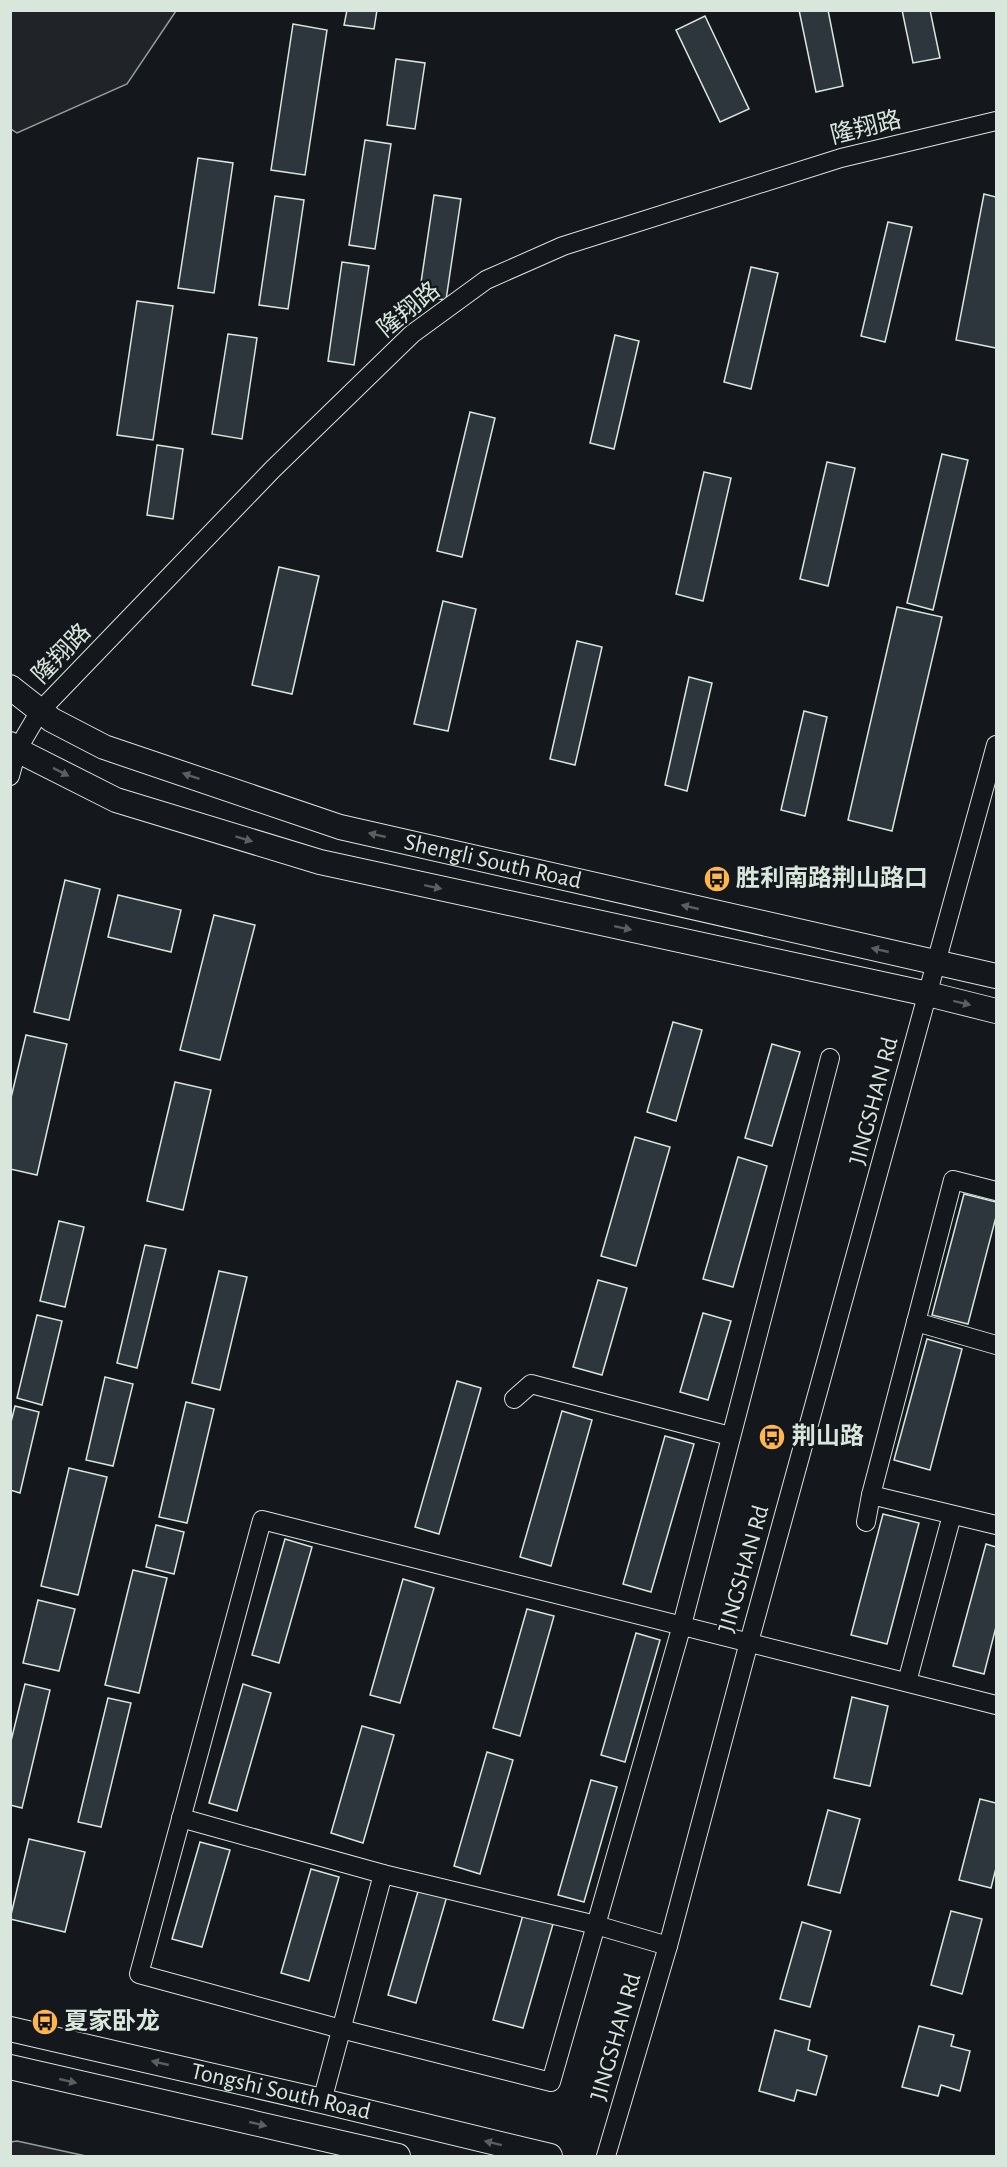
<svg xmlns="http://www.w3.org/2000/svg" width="1007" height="2167" font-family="'Alegreya Sans','Noto Sans SC',sans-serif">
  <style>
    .green { fill: #202428; stroke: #939e99; stroke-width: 1.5 }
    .building { fill: #2c363c; stroke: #d8e6dc; stroke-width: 1.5 }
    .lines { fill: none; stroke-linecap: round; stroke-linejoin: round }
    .minor-casing { stroke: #d8e6dc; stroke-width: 20 }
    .major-casing { stroke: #d8e6dc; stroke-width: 26 }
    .minor { stroke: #14181c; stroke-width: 18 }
    .major { stroke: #14181c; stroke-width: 24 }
    .oneway { fill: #59605f }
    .labels { text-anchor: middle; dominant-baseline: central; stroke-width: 4.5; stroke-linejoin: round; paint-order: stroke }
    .street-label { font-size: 24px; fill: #d8e6dc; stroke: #14181c }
    .poi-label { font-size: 24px; font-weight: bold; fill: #d8e6dc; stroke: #14181c; text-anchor: start }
  </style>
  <rect width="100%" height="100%" fill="#14181c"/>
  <!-- green -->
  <g class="green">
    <path d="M10,11l1,-1 165,1 -49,73 -110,49 -6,-4z"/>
    <path d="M17,2141l69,15h-75v-14z"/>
  </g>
  <!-- building -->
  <g class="building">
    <path d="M347,10h30l-3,19 -30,-4z"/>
    <path d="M799,10h29l15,76 -27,6z"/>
    <path d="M902,10h28l10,48 -27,5z"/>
    <path d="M705,16l44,93 -29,13 -44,-92z"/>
    <path d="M293,24l34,6 -22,145 -34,-5z"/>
    <path d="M396,59l29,4 -10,66 -28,-4z"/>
    <path d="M365,140l26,4 -16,105 -26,-4z"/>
    <path d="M198,158l35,5 -19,130 -36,-5z"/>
    <path d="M984,194l12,3v151l-40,-8z"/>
    <path d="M434,195l27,4 -15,101 -27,-4z"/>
    <path d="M275,196l29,4 -16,109 -29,-4z"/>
    <path d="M888,222l24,5 -27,115 -24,-6z"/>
    <path d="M342,262l27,4 -15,99 -26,-4z"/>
    <path d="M751,267l27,6 -27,116 -27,-7z"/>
    <path d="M137,301l36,5 -20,134 -36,-5z"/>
    <path d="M228,334l29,4 -15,101 -30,-5z"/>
    <path d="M615,335l24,6 -25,108 -24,-6z"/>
    <path d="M470,412l25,6 -33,139 -25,-6z"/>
    <path d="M157,445l26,4 -10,70 -26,-4z"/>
    <path d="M942,454l26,6 -35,150 -26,-7z"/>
    <path d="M827,462l28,6 -27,118 -28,-7z"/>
    <path d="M704,472l27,6 -28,123 -27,-7z"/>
    <path d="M279,567l40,9 -27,118 -40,-9z"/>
    <path d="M443,601l33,8 -28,122 -34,-7z"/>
    <path d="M897,607l45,10 -50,214 -44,-11z"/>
    <path d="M577,641l25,6 -27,118 -25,-6z"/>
    <path d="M689,677l23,6 -25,108 -22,-6z"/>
    <path d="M804,711l23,6 -22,99 -24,-6z"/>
    <path d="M65,880l35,9 -31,131 -35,-8z"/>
    <path d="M118,895l63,15 -10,42 -63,-15z"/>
    <path d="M214,915l41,10 -35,135 -40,-10z"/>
    <path d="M673,1022l29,8 -26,91 -29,-9z"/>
    <path d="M26,1035l41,9 -30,131 -27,-6v-67z"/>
    <path d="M772,1044l28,8 -28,94 -27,-8z"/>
    <path d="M175,1082l36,8 -28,120 -36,-9z"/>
    <path d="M635,1137l35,10 -34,119 -35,-10z"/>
    <path d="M738,1157l29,9 -34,121 -30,-8z"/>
    <path d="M964,1194l32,8v15l-28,107 -36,-9z"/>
    <path d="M59,1221l25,6 -19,80 -25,-6z"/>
    <path d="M145,1245l21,4 -29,119 -20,-5z"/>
    <path d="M219,1271l28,6 -27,113 -28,-7z"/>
    <path d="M598,1280l29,8 -25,87 -29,-8z"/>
    <path d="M703,1313l28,8 -23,79 -28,-8z"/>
    <path d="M37,1315l25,6 -20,84 -25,-7z"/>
    <path d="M927,1339l35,10 -32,121 -36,-10z"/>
    <path d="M105,1377l28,7 -20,82 -27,-6z"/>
    <path d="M457,1381l24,7 -42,146 -24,-7z"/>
    <path d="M186,1402l28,7 -27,114 -28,-6z"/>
    <path d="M15,1406l24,6 -19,81 -10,-3v-64z"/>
    <path d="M562,1411l30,9 -41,146 -31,-9z"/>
    <path d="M665,1436l29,8 -43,148 -28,-8z"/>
    <path d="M69,1468l38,9 -29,118 -37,-9z"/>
    <path d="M883,1514l36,9 -32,121 -36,-9z"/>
    <path d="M156,1525l28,7 -10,42 -28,-7z"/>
    <path d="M285,1539l27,8 -33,116 -27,-8z"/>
    <path d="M986,1544l10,3v80l-12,47 -31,-8z"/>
    <path d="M133,1570l34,8 -28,115 -34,-8z"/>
    <path d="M403,1579l31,9 -34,115 -30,-8z"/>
    <path d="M38,1600l37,9 -16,62 -36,-8z"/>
    <path d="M527,1609l27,7 -34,120 -27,-8z"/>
    <path d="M636,1633l24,7 -35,122 -24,-7z"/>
    <path d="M25,1684l25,6 -28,118 -12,-3v-60z"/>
    <path d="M243,1684l28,9 -34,118 -28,-8z"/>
    <path d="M852,1697l36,9 -18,80 -36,-8z"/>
    <path d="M108,1698l23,5 -30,124 -23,-5z"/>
    <path d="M362,1726l32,9 -31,108 -32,-10z"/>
    <path d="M487,1752l26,8 -33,114 -26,-8z"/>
    <path d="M591,1780l26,7 -33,115 -26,-7z"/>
    <path d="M980,1799l16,4v65l-5,20 -32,-8z"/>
    <path d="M828,1810l32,9 -20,74 -32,-8z"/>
    <path d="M29,1839l56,13 -20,80 -55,-13z"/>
    <path d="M200,1842l30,8 -28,97 -30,-8z"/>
    <path d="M311,1869l28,8 -30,104 -28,-8z"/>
    <path d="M419,1888l28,8 -31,107 -28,-8z"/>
    <path d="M951,1911l31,8 -20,75 -31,-9z"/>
    <path d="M523,1915l30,9 -30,104 -30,-8z"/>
    <path d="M802,1922l29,9 -21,76 -30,-8z"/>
    <path d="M919,2026l35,9 -3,11 19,5 -10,40 -19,-6 -3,11 -36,-9z"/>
    <path d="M775,2030l35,10 -2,10 19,6 -11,39 -19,-5 -3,11 -35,-10z"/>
  </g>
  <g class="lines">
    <defs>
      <g id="minor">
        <path d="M10,776l7,-26 23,-39 233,-242 139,-135 74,-54 77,-34 278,-88 155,-37"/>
        <path d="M830,1058l-148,567 -131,457 -210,-53 -202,-55 123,-454 734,185"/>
        <path d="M916,1322l80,23"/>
        <path d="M514,1399l17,-15 199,52"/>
        <path d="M871,1495l125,30"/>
        <path d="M866,1522l5,-27 82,-315 43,11"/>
        <path d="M907,1682l45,-167"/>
        <path d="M181,1818l202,56 213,51 72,21"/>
        <path d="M322,2101l61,-227"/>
        <path d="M606,2156l62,-210 81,-304 247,-897"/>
      </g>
      <g id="major">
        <path id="s1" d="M10,687l42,33 52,27 236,80 656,149"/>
        <path d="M10,744l7,6 99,50 204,62 608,132 68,17"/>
        <path id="s2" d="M10,2029l312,72 228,55"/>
        <path d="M10,2067l388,89"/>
      </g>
    </defs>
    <!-- minor casing -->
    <use href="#minor" class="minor-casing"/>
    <!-- major casing -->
    <use href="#major" class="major-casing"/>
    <!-- minor -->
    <use href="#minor" class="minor"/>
    <!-- major -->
    <use href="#major" class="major"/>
  </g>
  <!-- one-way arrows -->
  <defs><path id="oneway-solid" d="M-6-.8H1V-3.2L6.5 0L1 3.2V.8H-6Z" transform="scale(1.5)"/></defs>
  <g class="oneway">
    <use href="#oneway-solid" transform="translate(61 772) rotate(27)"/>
    <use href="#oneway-solid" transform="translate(191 776) rotate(-161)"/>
    <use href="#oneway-solid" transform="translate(377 835) rotate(-167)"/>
    <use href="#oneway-solid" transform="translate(244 839) rotate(17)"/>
    <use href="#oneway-solid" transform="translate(433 887) rotate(12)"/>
    <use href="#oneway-solid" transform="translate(690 907) rotate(-167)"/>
    <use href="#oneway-solid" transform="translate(623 928) rotate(12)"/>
    <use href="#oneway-solid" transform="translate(880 950) rotate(-167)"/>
    <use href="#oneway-solid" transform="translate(962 1003) rotate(14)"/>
    <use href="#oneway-solid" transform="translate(160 2063) rotate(-167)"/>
    <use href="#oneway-solid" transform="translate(68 2081) rotate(13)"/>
    <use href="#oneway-solid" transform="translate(258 2124) rotate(13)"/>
    <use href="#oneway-solid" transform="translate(493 2143) rotate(-166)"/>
  </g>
  <!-- icons -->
  <defs>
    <symbol id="bus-disc" viewBox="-11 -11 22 22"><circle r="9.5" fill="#ffb74d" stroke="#14181c"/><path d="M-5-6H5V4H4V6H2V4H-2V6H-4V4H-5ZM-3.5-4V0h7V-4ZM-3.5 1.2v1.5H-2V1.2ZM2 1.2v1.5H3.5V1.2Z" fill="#111"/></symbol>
  </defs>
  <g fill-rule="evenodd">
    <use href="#bus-disc" x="702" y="864" width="30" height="30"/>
    <use href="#bus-disc" x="757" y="1422" width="30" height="30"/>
    <use href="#bus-disc" x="30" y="2007" width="30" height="30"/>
  </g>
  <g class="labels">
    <!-- street labels -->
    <g class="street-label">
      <text transform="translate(866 128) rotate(-14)">隆翔路</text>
      <text transform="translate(409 310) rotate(-39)">隆翔路</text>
      <text transform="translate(62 654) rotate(-46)">隆翔路</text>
      <text stroke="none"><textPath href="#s1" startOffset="518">Shengli South Road</textPath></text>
      <text transform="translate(874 1101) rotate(-75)">JINGSHAN Rd</text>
      <text transform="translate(744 1569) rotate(-74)">JINGSHAN Rd</text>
      <text transform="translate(616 2037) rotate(-74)">JINGSHAN Rd</text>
      <text stroke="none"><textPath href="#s2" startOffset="278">Tongshi South Road</textPath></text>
    </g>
    <!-- poi labels -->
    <g class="poi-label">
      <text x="736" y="879">胜利南路荆山路口</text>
      <text x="792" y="1437">荆山路</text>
      <text x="64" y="2022">夏家卧龙</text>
    </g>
  </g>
  <!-- border -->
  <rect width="1007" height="2167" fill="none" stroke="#d8e6dc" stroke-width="24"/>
</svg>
